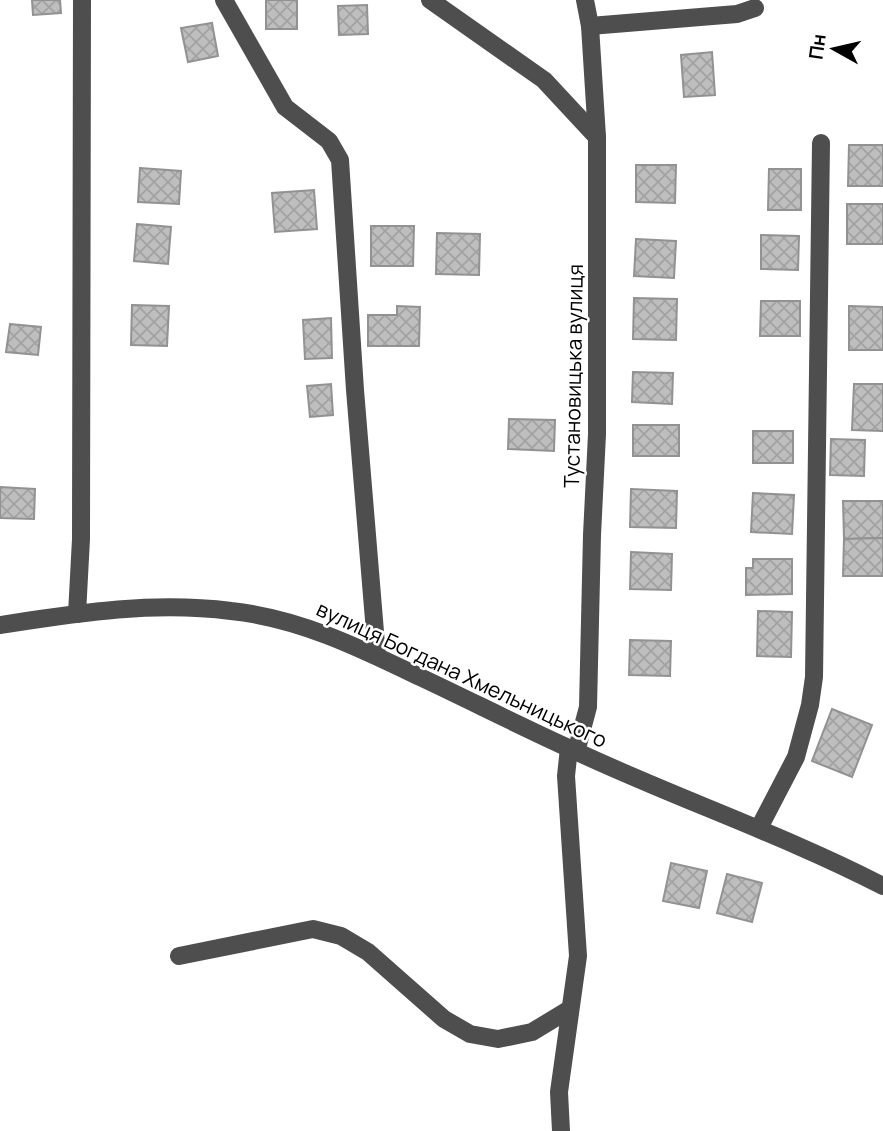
<svg xmlns="http://www.w3.org/2000/svg" width="883" height="1131" font-family="Manrope,sans-serif">
  <style>
    .building { fill: url(#building-cross-hatch); stroke: #929292; stroke-width: 2 }
    .lines { fill: none; stroke-linecap: round; stroke-linejoin: round }
    .minor { stroke: #4e4e4e; stroke-width: 18 }
    .labels { text-anchor: middle; dominant-baseline: central; stroke-width: 5; stroke-linejoin: round; paint-order: stroke }
    .street-label { font-size: 21px; fill: #000; stroke: #fff }
  </style>
  <defs>
    <pattern id="building-cross-hatch" width="8" height="8" patternUnits="userSpaceOnUse" patternTransform="scale(1.75)"><rect width="8" height="8" fill="#bebebe"/><path d="M0 0l8 8M0 8l8-8" fill="none" stroke="#a2a2a2"/></pattern>
  </defs>
  <rect width="100%" height="100%" fill="#fff"/>
  <!-- building -->
  <g class="building">
    <path d="M32,0h28l1,13 -28,2z"/>
    <rect x="266" y="0" width="31" height="29"/>
    <path d="M367,5l1,29 -29,1 -1,-29z"/>
    <path d="M212,23l6,33 -30,6 -7,-34z"/>
    <path d="M712,52l3,43 -31,2 -3,-42z"/>
    <path d="M849,145h34v41h-35z"/>
    <path d="M636,165h40l-1,38 -39,-1z"/>
    <path d="M140,168l41,3 -2,33 -41,-2z"/>
    <path d="M769,169h32v41h-33z"/>
    <path d="M314,190l3,39 -42,3 -3,-39z"/>
    <rect x="847" y="204" width="36" height="40"/>
    <path d="M137,224l34,3 -3,37 -34,-3z"/>
    <path d="M371,226h43l-1,40h-42z"/>
    <path d="M437,233l43,1 -1,41 -43,-1z"/>
    <path d="M761,235l38,1 -1,34 -37,-1z"/>
    <path d="M636,239l40,2 -2,37 -40,-2z"/>
    <path d="M634,298l43,1 -1,41 -43,-1z"/>
    <path d="M761,301h39v35h-40z"/>
    <path d="M132,305l37,1 -2,40 -36,-1z"/>
    <path d="M397,306l23,1 -1,39h-51v-31h29z"/>
    <path d="M849,306l34,1v43h-34z"/>
    <path d="M331,318l1,40 -27,1 -2,-39z"/>
    <path d="M10,324l31,3 -3,28 -32,-3z"/>
    <path d="M633,372l40,1 -1,31 -40,-2z"/>
    <path d="M331,384l2,31 -23,2 -3,-31z"/>
    <path d="M854,384h29v47l-31,-1z"/>
    <path d="M509,419l46,1 -1,31 -46,-2z"/>
    <rect x="633" y="425" width="46" height="31"/>
    <rect x="753" y="431" width="40" height="32"/>
    <path d="M831,439l34,1 -1,36 -34,-1z"/>
    <path d="M0,487l35,2 -1,30 -34,-1z"/>
    <path d="M631,489l46,2 -1,37 -46,-1z"/>
    <path d="M753,493l41,2 -2,39 -41,-2z"/>
    <path d="M843,501h40v37l-39,1z"/>
    <path d="M883,538v38h-40l1,-37z"/>
    <path d="M631,552l41,2 -1,36 -41,-1z"/>
    <path d="M753,559h39v35l-46,1v-27h7z"/>
    <path d="M758,611l34,1 -1,45 -34,-1z"/>
    <path d="M630,640l41,1 -1,35 -41,-1z"/>
    <path d="M832,709l40,16 -20,52 -40,-16z"/>
    <path d="M671,863l36,8 -8,37 -36,-7z"/>
    <path d="M727,874l35,9 -10,39 -35,-9z"/>
  </g>
  <g class="lines">
    <!-- minor -->
    <g class="minor">
      <path d="M224,0l61,107 44,34 11,19 15,230 22,266"/>
      <path d="M430,0l114,80 53,57"/>
      <path d="M590,26l147,-12 18,-6"/>
      <path d="M77,614l4,-75 1,-539"/>
      <path d="M0,625c78,-12 152,-24 231,-14 68,7 129,37 189,66 51,24 102,50 153,73 102,48 209,84 310,136"/>
      <path d="M576,752l12,-45 4,-172 5,-101v-297l-7,-111 -5,-26"/>
      <path d="M759,828l37,-71 14,-52 4,-28 7,-534"/>
      <path d="M179,956l134,-27 28,7 27,16 76,67 26,15 28,5 34,-7 38,-23"/>
      <path d="M561,1131l-2,-39 19,-136 -12,-180 3,-28"/>
    </g>
  </g>
  <g class="labels">
    <!-- street labels -->
    <g class="street-label">
      <text transform="translate(573 376) rotate(-89)">Тустановицька вулиця</text>
      <text transform="translate(462 674) rotate(25)">вулиця Богдана Хмельницького</text>
    </g>
  </g>
  <!-- north arrow -->
  <g transform="translate(834 49) rotate(278)" stroke="#ffffff" stroke-width="5" paint-order="stroke">
  <path d="M0-5L12 26L0 18L-12 26Z" fill="#000000"/>
  <text y="-10" font-size="19" font-weight="bold" text-anchor="middle" fill="#000000">Пн</text>
  </g>
</svg>
